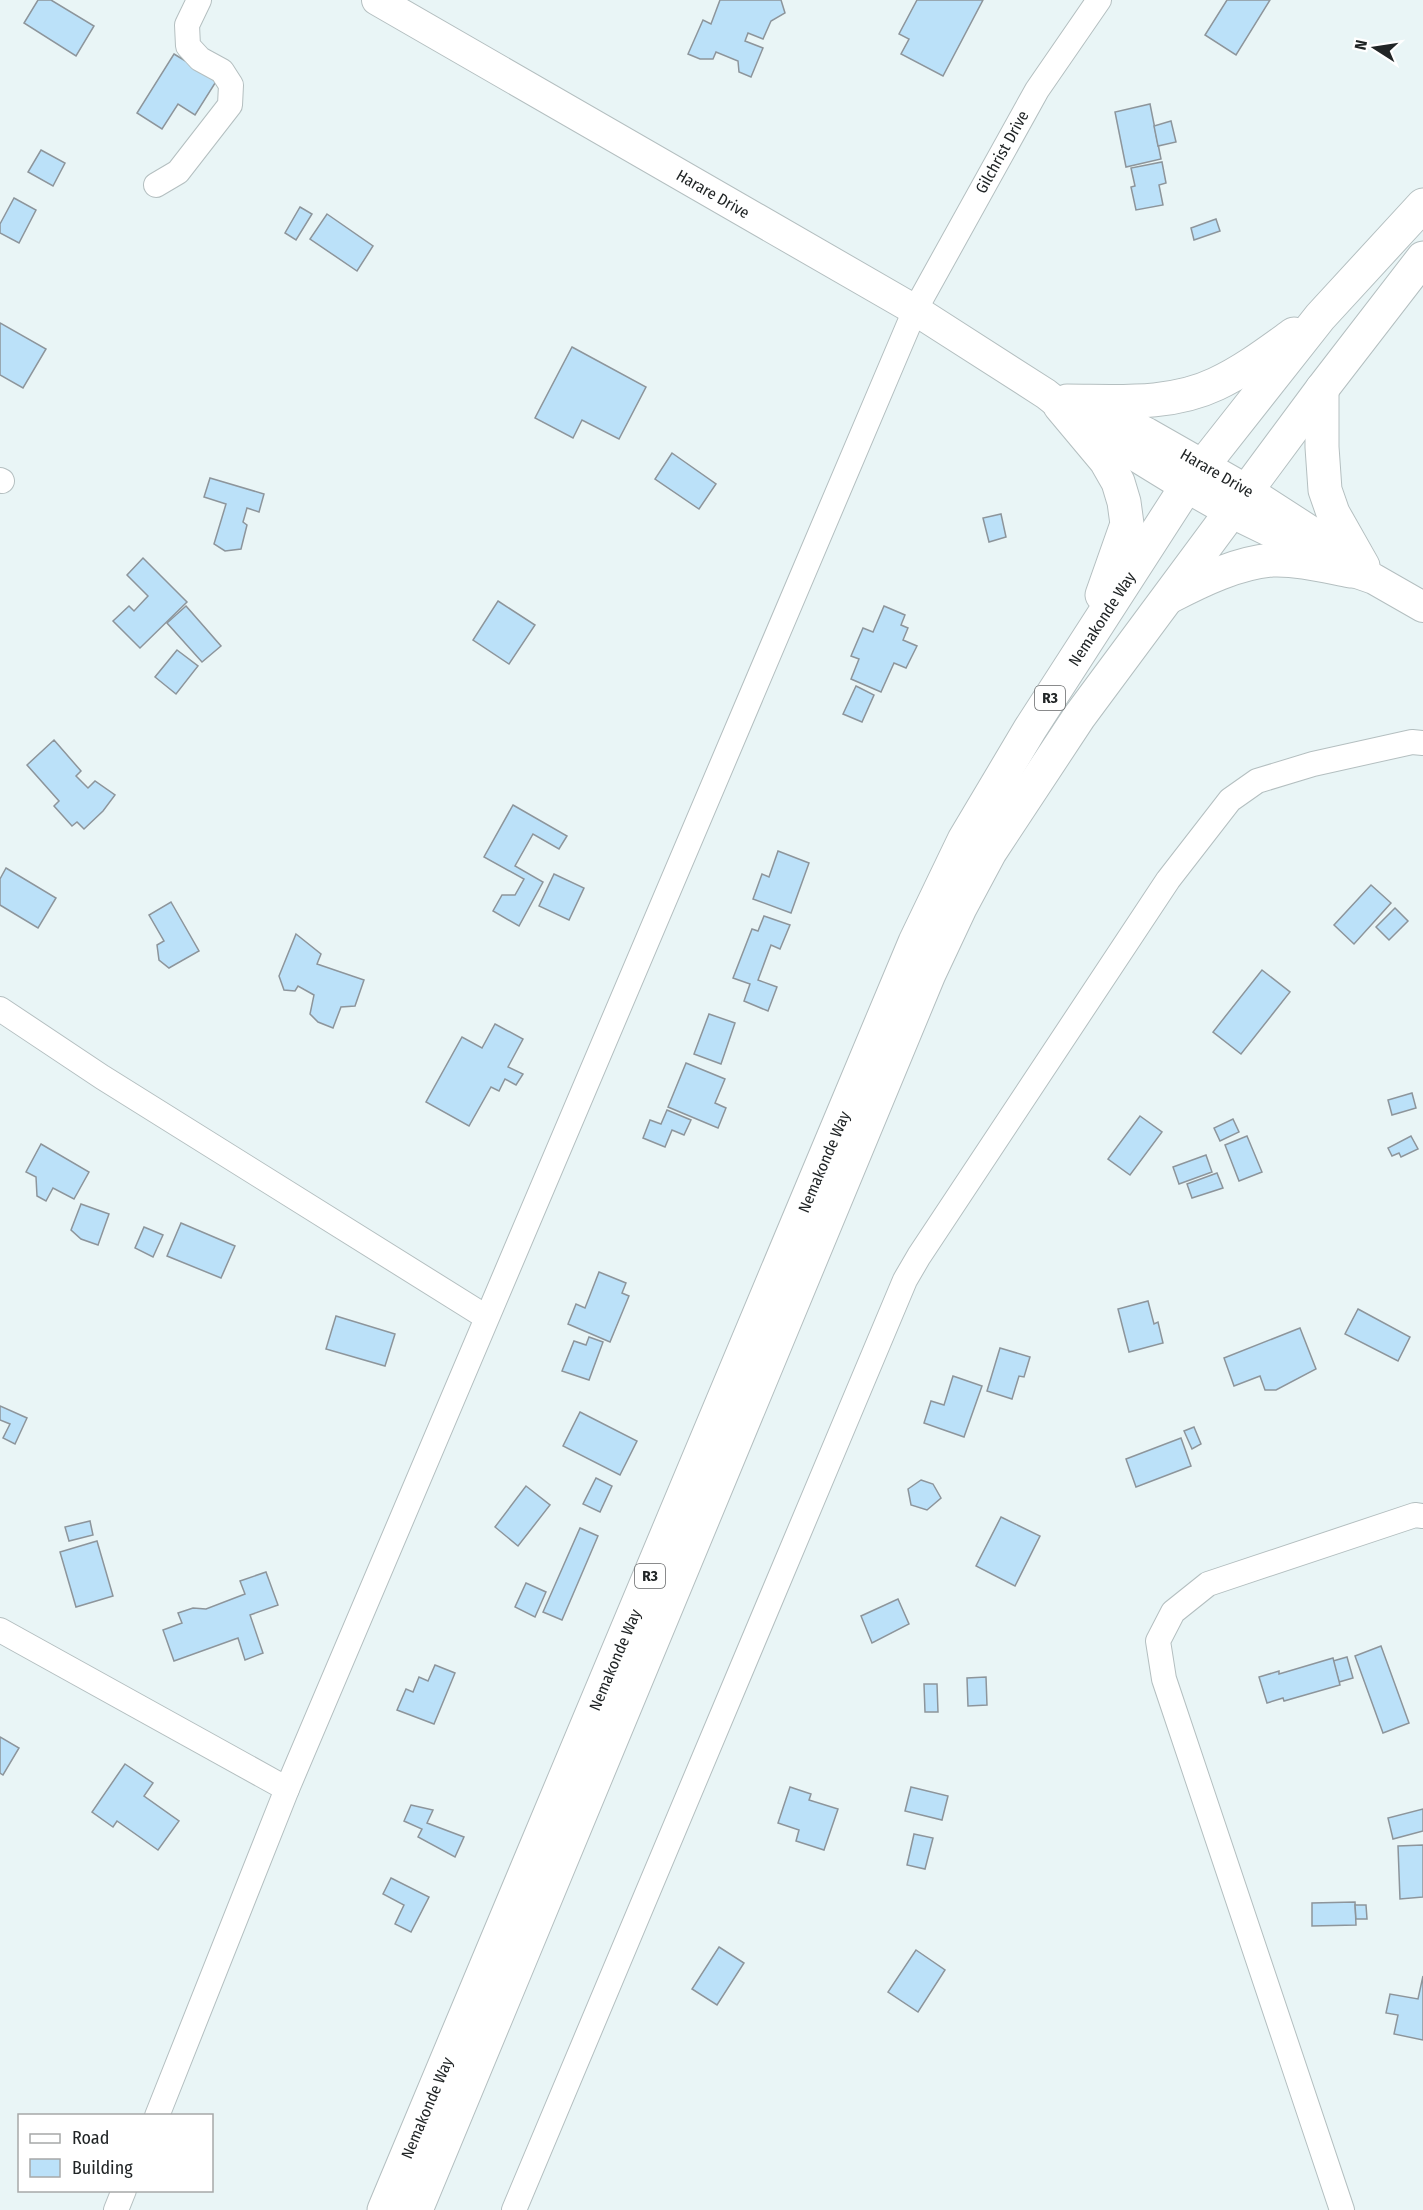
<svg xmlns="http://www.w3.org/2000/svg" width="1423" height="2210" font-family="'Fira Sans Condensed',sans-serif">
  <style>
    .building { fill: #bbe1f9; stroke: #8d959b; stroke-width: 1.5 }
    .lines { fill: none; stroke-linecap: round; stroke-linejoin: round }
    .minor-casing { stroke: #b4bfc0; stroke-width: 26 }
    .major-casing { stroke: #b4bfc0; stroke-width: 32 }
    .highway-casing { stroke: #b4bfc0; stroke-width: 35 }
    .minor { stroke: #fff; stroke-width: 24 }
    .major { stroke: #fff; stroke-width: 30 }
    .highway { stroke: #fff; stroke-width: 33 }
    .labels { text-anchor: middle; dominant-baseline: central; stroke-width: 4.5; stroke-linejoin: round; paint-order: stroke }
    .shield { fill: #fff; stroke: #646667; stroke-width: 1.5 }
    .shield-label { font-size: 15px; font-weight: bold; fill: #212526 }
    .street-label { font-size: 16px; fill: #212526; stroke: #fff }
  </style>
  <rect width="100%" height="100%" fill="#e9f5f6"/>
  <!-- building -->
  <g class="building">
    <path d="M38,0h13l43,26 -18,30 -52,-33z"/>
    <path d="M720,0h61l4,13 -14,8 -8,18 -15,-6 -3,8 18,7 -12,29 -12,-5 -1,-11 -22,-9 -3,7h-13l-12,-5 15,-34 8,4z"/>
    <path d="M917,0h66l-40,76 -42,-22 8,-15 -10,-5z"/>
    <path d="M1227,0h43l-34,55 -31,-20z"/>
    <path d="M174,54l43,26 -22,35 -17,-11 -16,25 -25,-16z"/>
    <path d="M1150,104l11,55 -35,8 -11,-55z"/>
    <path d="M1171,121l5,21 -18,4 -4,-20z"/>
    <path d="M41,150l24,13 -12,23 -25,-14z"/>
    <path d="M1162,162l4,21 -7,2 4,20 -27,5 -5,-23 4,-1 -4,-18z"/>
    <path d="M14,198l22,12 -17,33 -19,-10v-9z"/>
    <path d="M300,207l12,7 -16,26 -11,-7z"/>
    <path d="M327,214l46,32 -16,25 -47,-32z"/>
    <path d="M1216,219l4,12 -26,9 -3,-12z"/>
    <path d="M0,323l46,26 -23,39 -23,-13z"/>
    <path d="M572,347l74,40 -27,52 -37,-19 -9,18 -38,-20z"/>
    <path d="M672,453l44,31 -17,25 -44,-30z"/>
    <path d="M210,478l54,16 -5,18 -12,-4 -4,14 4,3 -6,24 -16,2 -11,-7 12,-40 -22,-7z"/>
    <path d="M1001,514l5,23 -17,5 -6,-24z"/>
    <path d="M143,558l44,44 -47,46 -27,-27 16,-15 5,5 14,-15 -21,-21z"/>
    <path d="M498,601l37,24 -26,39 -36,-24z"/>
    <path d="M186,606l35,40 -19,16 -35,-39z"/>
    <path d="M884,606l21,9 -4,10 7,3 -5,12 14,6 -11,22 -12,-5 -13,29 -30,-13 8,-20 -8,-3 12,-28 10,4z"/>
    <path d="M177,650l21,16 -22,28 -21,-17z"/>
    <path d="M856,686l18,9 -12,27 -19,-8z"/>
    <path d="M54,740l27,31 -5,5 12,12 7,-7 20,14 -12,16 -19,18 -7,-7 -5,4 -18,-20 5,-5 -32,-36z"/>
    <path d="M513,805l54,31 -8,13 -26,-15 -18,32 28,16 -24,44 -26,-15 9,-16h13l9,-16 -40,-22z"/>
    <path d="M778,851l31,12 -18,50 -38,-14 9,-25 7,3z"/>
    <path d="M6,868l50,30 -18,30 -38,-23v-26z"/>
    <path d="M554,874l30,14 -15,32 -30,-14z"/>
    <path d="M1371,885l20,18 -37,41 -20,-19z"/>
    <path d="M171,902l28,49 -30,17 -10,-8 -2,-15 7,-4 -15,-26z"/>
    <path d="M1395,908l13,13 -19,19 -13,-13z"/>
    <path d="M764,916l26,9 -10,24 -9,-4 -13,35 19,7 -9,24 -24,-10 6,-17 -17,-6 19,-49 6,2z"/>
    <path d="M296,934l25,20 -4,10 47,16 -9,26 -14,1 -8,21 -15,-6 -8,-8 4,-19 -16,-9 -3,5 -11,-1 -5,-14z"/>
    <path d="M1262,970l28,22 -49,62 -28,-22z"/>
    <path d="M709,1014l26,9 -14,41 -27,-10z"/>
    <path d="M495,1024l28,15 -15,28 15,7 -7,11 -11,-6 -6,12 -8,-4 -22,39 -43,-24 36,-65 20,11z"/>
    <path d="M686,1063l39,16 -10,24 11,5 -8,20 -50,-21z"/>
    <path d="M1412,1093l4,15 -24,7 -4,-15z"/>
    <path d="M667,1110l24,10 -7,15 -12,-5 -7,17 -22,-9 7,-18 11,4z"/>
    <path d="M1140,1116l22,16 -32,43 -22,-16z"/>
    <path d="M1233,1119l6,13 -19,9 -6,-13z"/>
    <path d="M1247,1136l15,36 -23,9 -14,-36z"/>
    <path d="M1411,1136l7,13 -17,8 -2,-4 -7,3 -4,-8z"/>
    <path d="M41,1144l48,28 -15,27 -21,-11 -7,13 -9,-5 -1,-19 -10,-5z"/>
    <path d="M1206,1155l6,17 -33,12 -6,-17z"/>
    <path d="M1217,1173l6,15 -31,10 -5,-14z"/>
    <path d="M81,1204l28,10 -11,31 -17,-6 -10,-9z"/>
    <path d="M181,1223l54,23 -14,32 -54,-22z"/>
    <path d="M144,1227l19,8 -10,22 -18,-9z"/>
    <path d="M599,1272l27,11 -4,10 7,3 -19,46 -42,-18 8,-20 9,4z"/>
    <path d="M1148,1301l6,23 4,-2 5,21 -34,9 -11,-43z"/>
    <path d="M1358,1309l52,28 -12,24 -53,-27z"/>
    <path d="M336,1316l59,18 -10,32 -59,-17z"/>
    <path d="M1300,1328l16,41 -40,21h-11l-5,-14 -26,10 -10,-28z"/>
    <path d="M589,1337l14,5 -14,38 -27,-9 12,-30 12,4z"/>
    <path d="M1000,1348l30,9 -6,20 -5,-1 -7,23 -25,-8z"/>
    <path d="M953,1376l29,10 -18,51 -40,-14 7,-22 13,4z"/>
    <path d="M0,1406l27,12 -12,26 -12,-6 7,-14 -10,-4z"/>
    <path d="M580,1412l57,29 -17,34 -57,-29z"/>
    <path d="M1194,1427l7,17 -9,5 -8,-18z"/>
    <path d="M1181,1438l10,28 -55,21 -10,-28z"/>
    <path d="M596,1478l16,8 -12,26 -17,-8z"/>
    <path d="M921,1480l12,4 8,14 -14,12 -16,-5 -3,-16z"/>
    <path d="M526,1486l24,19 -32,41 -23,-19z"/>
    <path d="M1001,1517l39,19 -25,50 -39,-20z"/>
    <path d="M90,1521l3,14 -24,6 -4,-14z"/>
    <path d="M580,1528l18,8 -36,84 -19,-8z"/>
    <path d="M97,1541l16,55 -37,11 -16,-55z"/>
    <path d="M266,1572l12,33 -28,10 13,38 -18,7 -7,-22 -64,23 -11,-31 19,-7 -4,-10 15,-5 13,1 39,-15 -5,-13z"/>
    <path d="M526,1583l20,9 -11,25 -20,-10z"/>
    <path d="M898,1599l11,25 -37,19 -11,-27z"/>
    <path d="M1381,1646l28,77 -26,10 -28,-77z"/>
    <path d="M1347,1657l6,21 -14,4 -6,-21z"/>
    <path d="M1333,1658l7,27 -56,16 -1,-3 -16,5 -8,-26 20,-6v3z"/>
    <path d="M435,1665l20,8 -21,51 -37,-14 9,-21 7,3 6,-15 9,4z"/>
    <path d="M986,1677l1,28 -19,1 -1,-28z"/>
    <path d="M924,1684h13l1,28h-13z"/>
    <path d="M0,1737l19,11 -16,27 -3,-2z"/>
    <path d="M125,1764l28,19 -9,13 35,25 -21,29 -41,-29 -4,6 -21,-15z"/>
    <path d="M790,1787l21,7 -2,6 29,9 -14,41 -28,-9 3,-11 -21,-7z"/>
    <path d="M911,1787l37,9 -6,24 -37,-9z"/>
    <path d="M411,1805l22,5 -6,13 37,14 -9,20 -37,-20 4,-8 -18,-8z"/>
    <path d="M1423,1809v22l-30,8 -5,-21z"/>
    <path d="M914,1834l19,4 -8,31 -18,-4z"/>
    <path d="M1423,1845v52l-23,2 -2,-53z"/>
    <path d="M391,1878l38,19 -18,35 -16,-8 9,-19 -21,-11z"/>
    <path d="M1355,1902l1,23 -44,1v-23z"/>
    <path d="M1355,1905h11l1,14h-11z"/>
    <path d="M719,1947l25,16 -27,42 -25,-16z"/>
    <path d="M916,1950l29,20 -27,42 -30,-20z"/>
    <path d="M1423,1976v64l-29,-6 4,-19 -12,-2 4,-19 28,5z"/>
  </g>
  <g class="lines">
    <defs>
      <g id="minor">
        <path d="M156,185l22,-13 52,-67 1,-20 -9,-14 -22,-12 -12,-13 -1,-21 12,-25"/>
        <path d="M0,480l2,1"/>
        <path d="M0,1009l102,68 384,240"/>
        <path d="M0,1630l287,159"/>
        <path d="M157,2116l130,-327 628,-1479 122,-220 62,-90"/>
        <path d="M116,2210l8,-20"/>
        <path d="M514,2210l391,-930 14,-24 249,-376 62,-80 27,-19 56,-17 99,-22 11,1"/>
        <path d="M1342,2210l-178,-531 -6,-38 15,-29 35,-28 207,-69 8,1"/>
      </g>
      <g id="major">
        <path d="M377,0l538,310 131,84 39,31 101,62 44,25 121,59 23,8 49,28"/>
        <path d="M1077,404l42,15 28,14 100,57 79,51"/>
      </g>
      <g id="highway">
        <path d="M1322,389v58l3,43 8,23 30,53"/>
        <path d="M1067,401c50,0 103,5 149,-17 28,-13 53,-32 78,-50"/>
        <path d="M1060,406l46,55 12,21 6,20 3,22 -25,71"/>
        <path d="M1171,596c31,-16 66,-33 101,-36 26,-1 53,6 79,11"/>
        <path d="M384,2210l531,-1268 49,-102 66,-111 156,-242 134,-170 103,-112"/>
        <path d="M416,2210l513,-1236 31,-66 30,-56 89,-135 243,-328 101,-131"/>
      </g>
    </defs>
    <!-- minor casing -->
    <use href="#minor" class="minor-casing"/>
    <!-- major casing -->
    <use href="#major" class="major-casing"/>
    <!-- highway casing -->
    <use href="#highway" class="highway-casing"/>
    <!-- minor -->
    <use href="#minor" class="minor"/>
    <!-- major -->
    <use href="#major" class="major"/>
    <!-- highway -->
    <use href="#highway" class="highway"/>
  </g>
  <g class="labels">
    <!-- shield labels -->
    <g class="shield">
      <rect x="1035" y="686" width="30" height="24" rx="4.5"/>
      <rect x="635" y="1564" width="30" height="24" rx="4.5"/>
    </g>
    <g class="shield-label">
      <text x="1050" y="698">R3</text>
      <text x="650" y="1576">R3</text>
    </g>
    <!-- street labels -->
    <g class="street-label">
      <text transform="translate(1002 152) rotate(-61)">Gilchrist Drive</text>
      <text transform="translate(713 194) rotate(30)">Harare Drive</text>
      <text transform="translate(1217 473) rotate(30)">Harare Drive</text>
      <text transform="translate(1102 619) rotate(-57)">Nemakonde Way</text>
      <text transform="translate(824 1162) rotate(-67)">Nemakonde Way</text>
      <text transform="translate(615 1660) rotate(-67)">Nemakonde Way</text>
      <text transform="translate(427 2108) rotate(-67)">Nemakonde Way</text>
    </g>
  </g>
  <!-- legend -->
  <rect x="18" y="2114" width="195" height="78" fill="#ffffff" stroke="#a6a8a8" stroke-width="1.5"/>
  <rect x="30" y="2134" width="30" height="9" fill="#ffffff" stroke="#a6a8a8" stroke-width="1.5"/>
  <text x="72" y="2144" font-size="18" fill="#212526">Road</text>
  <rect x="30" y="2159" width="30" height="18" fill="#bbe1f9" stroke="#a6a8a8" stroke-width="1.5"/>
  <text x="72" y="2174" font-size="18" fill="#212526">Building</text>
  <!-- north arrow -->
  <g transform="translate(1375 48) rotate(282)" stroke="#ffffff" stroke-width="4.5" paint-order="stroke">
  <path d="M0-4.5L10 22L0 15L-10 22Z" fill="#212526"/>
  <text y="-9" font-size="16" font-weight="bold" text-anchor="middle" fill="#212526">N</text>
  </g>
</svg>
